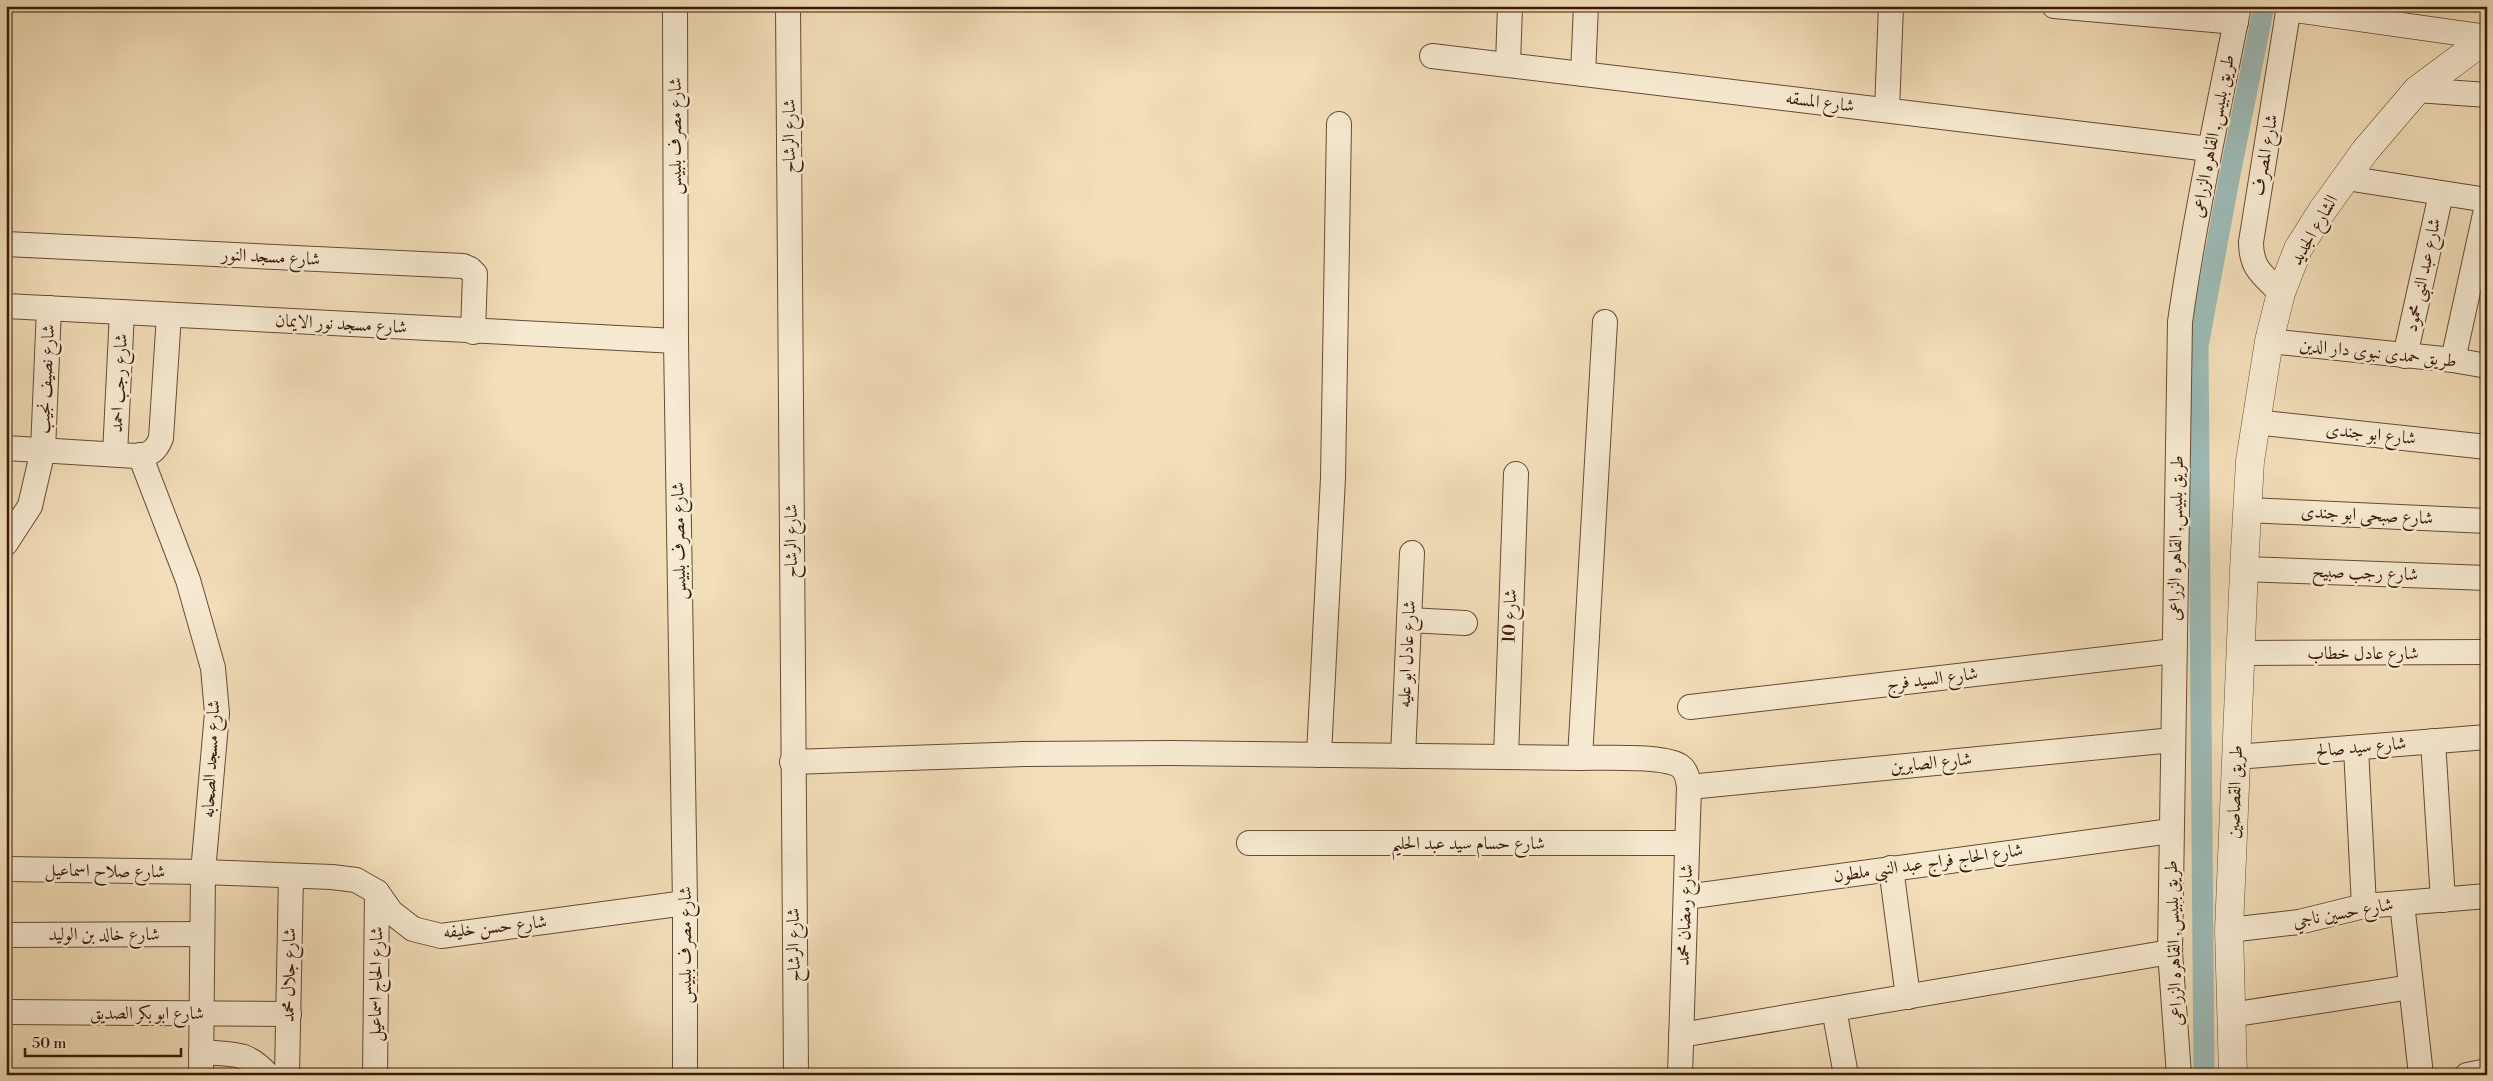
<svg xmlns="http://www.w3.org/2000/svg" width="2493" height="1081" font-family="'Libre Bodoni',Amiri,serif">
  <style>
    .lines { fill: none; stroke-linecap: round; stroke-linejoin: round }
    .canal { stroke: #9dbbb7; stroke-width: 21 }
    .minor-casing { stroke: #684a34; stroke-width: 26 }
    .tertiary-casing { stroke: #684a34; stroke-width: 29 }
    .minor { stroke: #f7ead2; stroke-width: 24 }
    .tertiary { stroke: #f7ead2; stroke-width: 28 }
    .labels { text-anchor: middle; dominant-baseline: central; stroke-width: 5; stroke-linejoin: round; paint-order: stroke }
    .street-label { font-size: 18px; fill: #3a1907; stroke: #f7ead2 }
  </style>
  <rect width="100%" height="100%" fill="#f2deb9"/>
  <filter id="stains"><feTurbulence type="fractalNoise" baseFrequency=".004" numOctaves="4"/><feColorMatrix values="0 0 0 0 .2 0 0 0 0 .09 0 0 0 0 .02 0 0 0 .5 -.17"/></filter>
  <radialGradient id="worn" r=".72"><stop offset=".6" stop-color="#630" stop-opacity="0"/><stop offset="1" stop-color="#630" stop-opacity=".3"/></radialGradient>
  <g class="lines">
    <!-- canal -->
    <path class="canal" d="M2204,1075l-6,-729 32,-172 34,-168"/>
    <defs>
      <g id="minor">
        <path d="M675,6l1,335 9,562v172"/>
        <path d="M788,6l8,1069"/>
        <path d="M2054,6l182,16"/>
        <path d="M2288,9l199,28"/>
        <path d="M1432,56l777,93"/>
        <path d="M1508,64l2,-58"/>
        <path d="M1583,74l3,-68"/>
        <path d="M2417,90l70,5"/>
        <path d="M1887,110l4,-104"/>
        <path d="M2346,178l141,22"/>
        <path d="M6,244l457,22 7,3 5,5 -2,58"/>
        <path d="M2281,293c-18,-18 -30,-24 -30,-51l38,-236"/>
        <path d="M6,306l670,35"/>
        <path d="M2269,341l184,19 34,6"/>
        <path d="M2405,356l36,-162"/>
        <path d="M2453,360l34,-155"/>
        <path d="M2255,422l232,25"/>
        <path d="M6,448l130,8c14,-1 20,-5 25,-18l8,-123"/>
        <path d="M115,454l7,-142"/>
        <path d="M140,455l48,125 25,88 4,45 -14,159 -2,203"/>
        <path d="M2247,510l240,11"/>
        <path d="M6,543l24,-37 13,-56 6,-142"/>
        <path d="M2244,569l243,9"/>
        <path d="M1409,620l56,3"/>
        <path d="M2240,653l247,-1"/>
        <path d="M1690,707l484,-56"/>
        <path d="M2433,741l10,159"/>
        <path d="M2356,748l8,158"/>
        <path d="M1319,755l14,-277 6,-354"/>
        <path d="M1403,756l9,-203"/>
        <path d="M1506,757l10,-283"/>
        <path d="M2236,757l251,-20"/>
        <path d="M1580,758l25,-436"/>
        <path d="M792,762l231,-8 148,-1 409,5c21,0 84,-3 100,8 7,5 8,13 9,21l-9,288"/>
        <path d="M1689,787l484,-47"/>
        <path d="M1249,843h438"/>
        <path d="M1891,868l17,129"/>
        <path d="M6,869l197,3 129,5 24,3 21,12 14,20 22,17 28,7 244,-33"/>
        <path d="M1686,897l485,-66"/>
        <path d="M2402,903l19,172"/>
        <path d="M2229,930l70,-8 65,-16 123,-10"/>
        <path d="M6,935l196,-1"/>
        <path d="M1834,1009l12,66"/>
        <path d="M6,1012l283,2"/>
        <path d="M2230,1015l181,-28"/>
        <path d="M1681,1035l489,-83"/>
        <path d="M201,1052c32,3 44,-2 67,23"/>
        <path d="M287,1075l4,-199"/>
        <path d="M375,1075l2,-183"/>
        <path d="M2179,1075l-9,-123 10,-630c15,-106 38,-211 59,-316"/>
        <path d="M2467,1075l20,-4"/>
      </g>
      <path id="tertiary" d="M2233,1075l-4,-145 15,-361 6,-108 19,-120 12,-48 17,-44 24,-38 43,-60 52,-61 70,-52"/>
    </defs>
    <!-- minor casing -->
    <use href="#minor" class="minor-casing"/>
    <!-- tertiary casing -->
    <use href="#tertiary" class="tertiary-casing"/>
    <!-- minor -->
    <use href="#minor" class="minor"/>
    <!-- tertiary -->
    <use href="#tertiary" class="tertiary"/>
  </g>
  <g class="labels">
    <!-- street labels -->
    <g class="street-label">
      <text transform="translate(1820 102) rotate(7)">شارع المسقه</text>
      <text transform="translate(675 136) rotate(-90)">شارع مصرف بلبيس</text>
      <text transform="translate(789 136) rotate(-90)">شارع الرشاح</text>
      <text transform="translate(2213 136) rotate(-79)">طريق بلبيس, القاهره الزراعى</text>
      <text transform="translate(2265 155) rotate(-80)">شارع المصرف</text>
      <text transform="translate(2314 230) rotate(-60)">الشارع الجديد</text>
      <text transform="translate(271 257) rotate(3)">شارع مسجد النور</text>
      <text transform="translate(2423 275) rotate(-78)">شارع عبد النبى محمود</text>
      <text transform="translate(341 324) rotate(3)">شارع مسجد نور الايمان</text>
      <text transform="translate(2378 353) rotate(6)">طريق حمدى نبوى دار الدين</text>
      <text transform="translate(46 379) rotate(-87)">شارع نصيف نجيب</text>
      <text transform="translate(119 383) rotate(-87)">شارع رجب احمد</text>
      <text transform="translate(2371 434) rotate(6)">شارع ابو جندى</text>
      <text transform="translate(2367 515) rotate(3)">شارع صبحى ابو جندى</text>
      <text transform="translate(2176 538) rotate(-89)">طريق بلبيس, القاهره الزراعى</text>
      <text transform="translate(679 541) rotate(-91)">شارع مصرف بلبيس</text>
      <text transform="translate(791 541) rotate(-90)">شارع الرشاح</text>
      <text transform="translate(2365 573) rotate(2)">شارع رجب صبيح</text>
      <text transform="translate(1510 616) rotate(-88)">شارع 10</text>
      <text x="2363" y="653">شارع عادل خطاب</text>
      <text transform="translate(1407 654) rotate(-87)">شارع عادل ابو عليه</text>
      <text transform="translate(1932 679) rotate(-7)">شارع السيد فرج</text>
      <text transform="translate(2361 747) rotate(-5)">شارع سيد صالح</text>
      <text transform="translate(211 759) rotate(-87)">شارع مسجد الصحابه</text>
      <text transform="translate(1931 763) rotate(-6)">شارع الصابرين</text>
      <text transform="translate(2235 792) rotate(-88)">طريق القصاصين</text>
      <text x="1468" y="843">شارع حسام سيد عبد الحليم</text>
      <text transform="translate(1928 863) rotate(-8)">شارع الحاج فراج عبد النبى ملطون</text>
      <text transform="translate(105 871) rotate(1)">شارع صلاح اسماعيل</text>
      <text transform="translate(2343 913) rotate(-10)">شارع حسين ناجي</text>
      <text transform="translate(1685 915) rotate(-88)">شارع رمضان محمد</text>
      <text transform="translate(495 927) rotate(-6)">شارع حسن خليفه</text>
      <text x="104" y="934">شارع خالد بن الوليد</text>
      <text transform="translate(2174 943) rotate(-92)">طريق بلبيس, القاهره الزراعى</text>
      <text transform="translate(685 945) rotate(-90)">شارع مصرف بلبيس</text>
      <text transform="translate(794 945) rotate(-91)">شارع الرشاح</text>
      <text transform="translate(289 975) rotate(-89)">شارع جلال محمد</text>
      <text transform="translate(376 984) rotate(-89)">شارع الحاج اسماعيل</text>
      <text x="147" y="1013">شارع ابو بكر الصديق</text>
    </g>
  </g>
  <!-- margin -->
  <rect width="2493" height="1081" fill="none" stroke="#f2deb9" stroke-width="25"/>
  <rect x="8" y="8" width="2478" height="1066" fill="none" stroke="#3a1907" stroke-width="2.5"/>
  <rect x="12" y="12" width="2468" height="1056" fill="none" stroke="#3a1907"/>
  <!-- scale -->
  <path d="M25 1048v8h156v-8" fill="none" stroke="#3a1907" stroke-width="2.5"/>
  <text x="32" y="1048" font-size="15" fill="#3a1907" stroke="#f7ead2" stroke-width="4" paint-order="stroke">50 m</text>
  <rect width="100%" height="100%" filter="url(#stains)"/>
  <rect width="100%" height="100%" fill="url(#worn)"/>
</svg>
